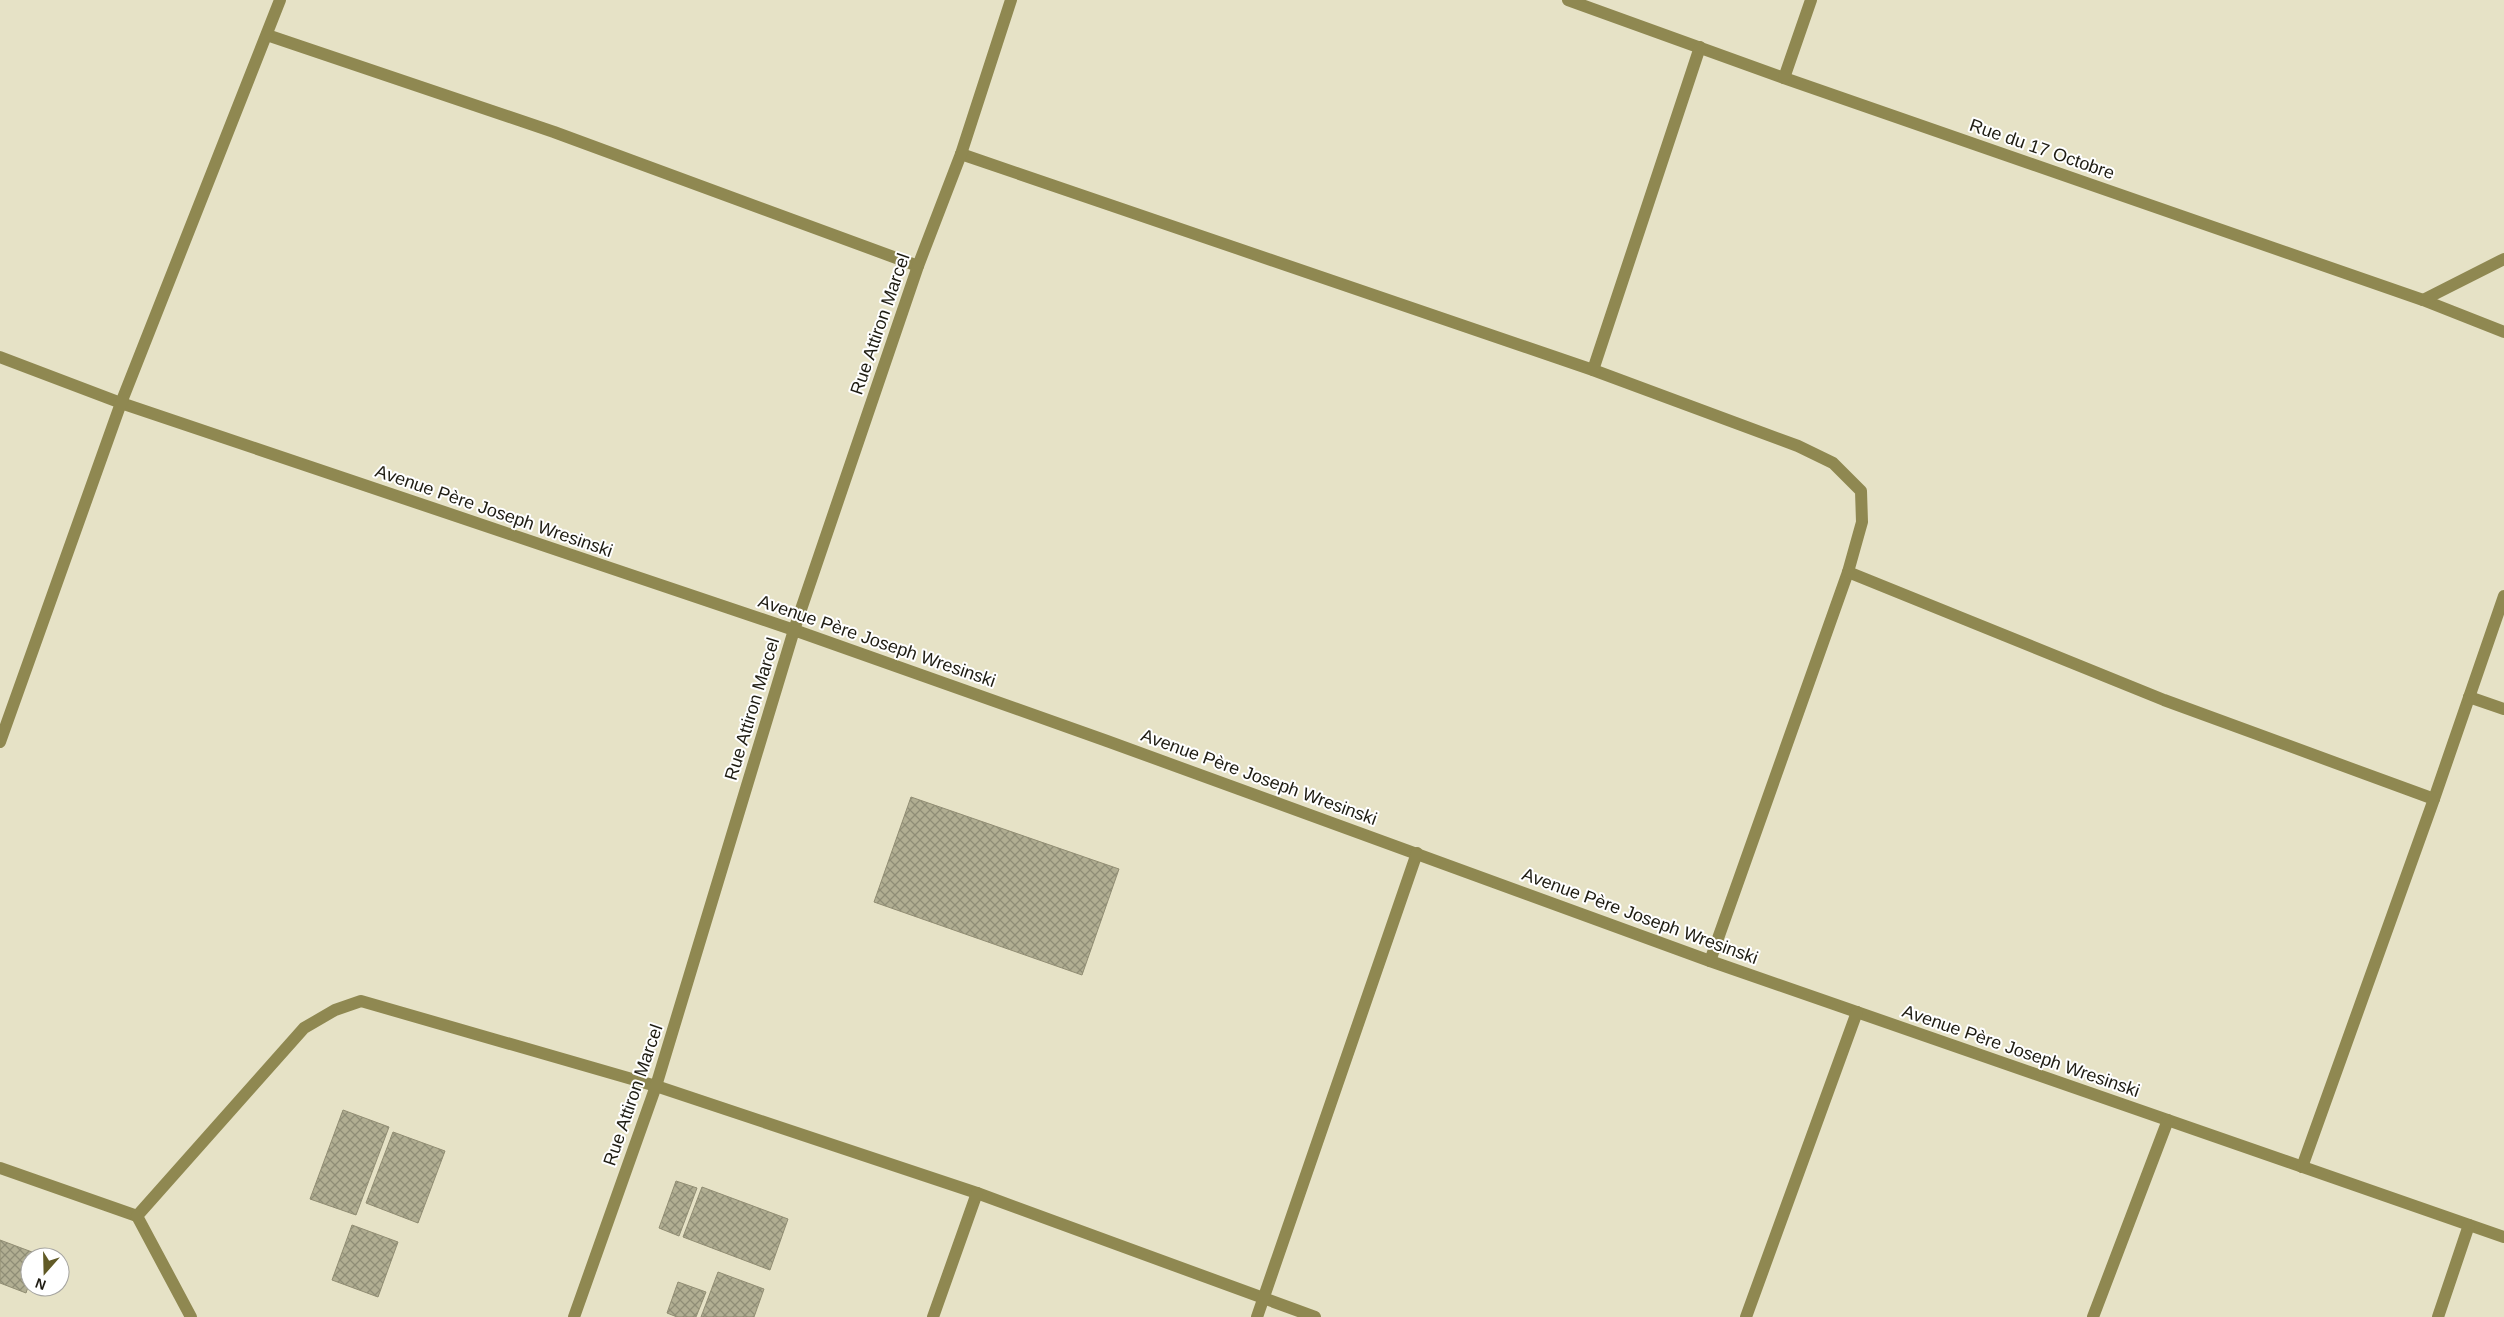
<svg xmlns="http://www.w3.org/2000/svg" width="2504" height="1317" font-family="Arial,sans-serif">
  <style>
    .building { fill: url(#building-cross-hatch); stroke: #918d73 }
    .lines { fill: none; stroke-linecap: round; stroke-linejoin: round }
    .minor { stroke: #8f8851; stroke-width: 12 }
    .labels { text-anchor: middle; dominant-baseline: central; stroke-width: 4; stroke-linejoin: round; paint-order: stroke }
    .street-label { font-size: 18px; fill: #1e1c12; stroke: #fff }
  </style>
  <defs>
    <pattern id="building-cross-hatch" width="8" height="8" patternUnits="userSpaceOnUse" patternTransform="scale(1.25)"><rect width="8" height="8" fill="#b1ae92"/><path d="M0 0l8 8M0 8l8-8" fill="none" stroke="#8f8d76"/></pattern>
  </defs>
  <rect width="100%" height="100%" fill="#e6e2c6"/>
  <!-- building -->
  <g class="building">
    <path d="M911,797l208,72 -37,106 -208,-73z"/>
    <path d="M343,1110l46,17 -33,88 -46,-16z"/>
    <path d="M393,1132l52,19 -27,72 -52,-20z"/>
    <path d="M676,1181l21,7 -18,48 -20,-8z"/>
    <path d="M702,1187l86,32 -18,51 -87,-33z"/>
    <path d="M352,1225l46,17 -20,55 -46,-17z"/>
    <path d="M0,1240l40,15 -10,2v24l-4,12 -26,-10z"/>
    <path d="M718,1272l46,17 -10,28h-53z"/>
    <path d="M678,1282l28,10 -10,25h-19l-10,-4z"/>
  </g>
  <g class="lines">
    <!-- minor -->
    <g class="minor">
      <path d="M1568,0l216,78 639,222 81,32"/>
      <path d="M267,35l287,97 364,134"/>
      <path d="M1784,78l27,-78"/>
      <path d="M961,154l632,216 205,76 35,17 28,28 1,31 -14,50 -138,389"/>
      <path d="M2423,300l81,-41"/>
      <path d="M0,357l121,46 673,227 313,111 603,220 794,276"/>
      <path d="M1593,370l107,-323"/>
      <path d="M1848,572l316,128 270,99"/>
      <path d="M2469,697l35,12"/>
      <path d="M0,742l121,-339 159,-403"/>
      <path d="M2302,1167l132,-368 70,-203"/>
      <path d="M0,1168l137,48"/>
      <path d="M191,1317l-54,-101 167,-188 31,-18 26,-9 295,85 321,107 338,124"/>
      <path d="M574,1317l82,-231 138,-456 124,-364 43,-112 50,-154"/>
      <path d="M933,1317l44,-124"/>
      <path d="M1257,1317l160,-464"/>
      <path d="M1746,1317l111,-305"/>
      <path d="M2093,1317l75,-197"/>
      <path d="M2438,1317l31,-92"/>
    </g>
  </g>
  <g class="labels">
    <!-- street labels -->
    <g class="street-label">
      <text transform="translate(2042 149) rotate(19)">Rue du 17 Octobre</text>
      <text transform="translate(880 324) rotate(-71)">Rue Attiron Marcel</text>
      <text transform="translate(494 511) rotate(19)">Avenue Père Joseph Wresinski</text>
      <text transform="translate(877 641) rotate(19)">Avenue Père Joseph Wresinski</text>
      <text transform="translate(752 709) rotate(-73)">Rue Attiron Marcel</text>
      <text transform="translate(1259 777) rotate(20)">Avenue Père Joseph Wresinski</text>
      <text transform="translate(1640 916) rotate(20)">Avenue Père Joseph Wresinski</text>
      <text transform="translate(2021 1051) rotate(19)">Avenue Père Joseph Wresinski</text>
      <text transform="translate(633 1095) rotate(-71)">Rue Attiron Marcel</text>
    </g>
  </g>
  <!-- north arrow -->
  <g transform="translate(45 1272) rotate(200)"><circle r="24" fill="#ffffff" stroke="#a5a4a0"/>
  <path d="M0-4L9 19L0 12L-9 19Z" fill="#615a26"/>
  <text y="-8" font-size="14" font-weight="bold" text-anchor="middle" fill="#1e1c12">N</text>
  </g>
</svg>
